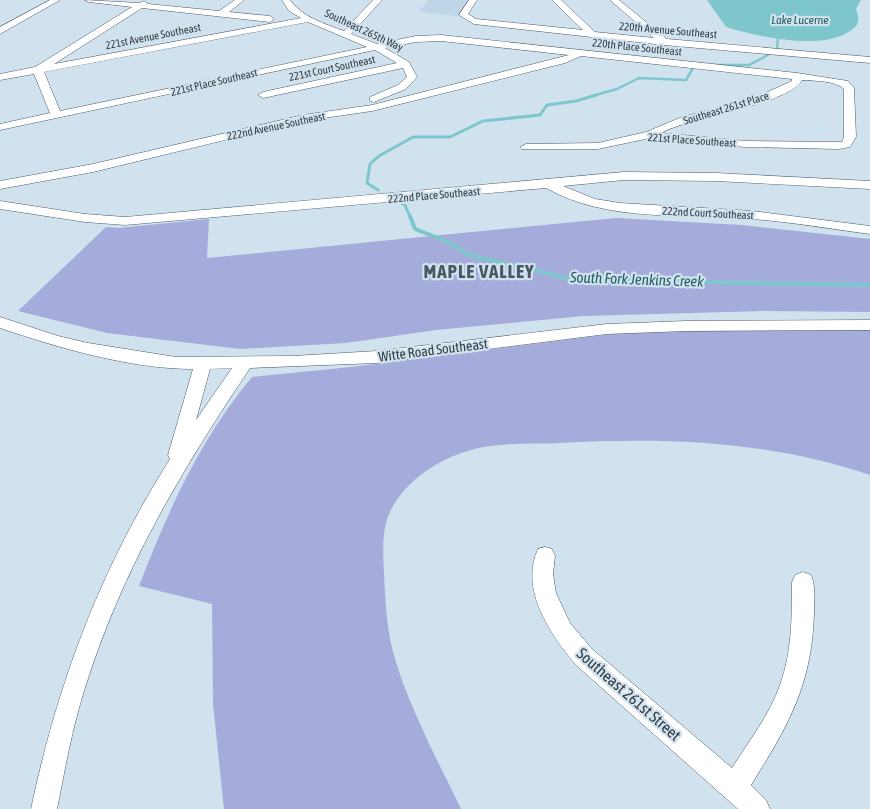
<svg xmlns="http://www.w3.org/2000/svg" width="870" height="809" font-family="'Asap Condensed',sans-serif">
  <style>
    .built { fill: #bed6e8 }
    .green { fill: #a5abda }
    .water { fill: #7dc7cc }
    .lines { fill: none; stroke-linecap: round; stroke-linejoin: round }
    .stream-far2 { stroke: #7dc7cc; stroke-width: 2.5 }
    .stream-far1 { stroke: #7dc7cc; stroke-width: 3 }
    .stream { stroke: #7dc7cc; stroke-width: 4 }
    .minor-casing { stroke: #4b5a65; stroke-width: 1 }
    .minor { fill: #fff; fill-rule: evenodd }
    .labels { text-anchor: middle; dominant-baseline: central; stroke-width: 4.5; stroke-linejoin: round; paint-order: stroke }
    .far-street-label { font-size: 11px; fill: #343b40; stroke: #d1e2ef }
    .far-water-label { font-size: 12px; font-style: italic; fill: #205d62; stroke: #d1e2ef }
    .street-label { font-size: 14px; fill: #343b40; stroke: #d1e2ef }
    .water-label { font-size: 15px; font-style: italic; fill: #205d62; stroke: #d1e2ef }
    .near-street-label { font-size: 16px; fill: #343b40; stroke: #d1e2ef }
    .district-label { font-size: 19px; font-weight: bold; letter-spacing: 1px; fill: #495863; stroke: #d1e2ef }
  </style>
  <rect width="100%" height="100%" fill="#d1e2ef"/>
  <!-- built -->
  <path class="built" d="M428,0h39l-10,16 -38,-4z"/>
  <!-- green -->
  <g class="green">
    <path d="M616,218l126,7 128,14v73l-105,-1 -182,5 -147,14 -90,13 -106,6 -133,-16 -89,-22 88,-84 12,1 91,-9 -2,39z"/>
    <path d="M870,329v146c-99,-34 -206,-38 -310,-32 -23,1 -47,0 -70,3 -42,6 -88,32 -103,73 -5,17 -4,36 -3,53 1,28 3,64 12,90 15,49 43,101 65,147h-237l-11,-105 -1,-100 -73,-18c29,-75 61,-147 113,-209l99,-10 261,-33 72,-4z"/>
  </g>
  <!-- water -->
  <path class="water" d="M707,0h154l-5,9c3,9 4,14 -3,20 -29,23 -94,8 -127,-2z"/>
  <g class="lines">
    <!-- stream-far2 -->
    <g class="stream-far2">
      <path d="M777,50l1,-13"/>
      <path d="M714,65h35l19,-10"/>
      <path d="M592,96l25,-7 22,-11 47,2 7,-12"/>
    </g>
    <!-- stream-far1 -->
    <g class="stream-far1">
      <path d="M378,190l-11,-7 3,-19 9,-8 34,-19h37l33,-16 57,-6 7,-10 29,-4 20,-6"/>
      <path d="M399,202l6,3 5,12"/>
    </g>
    <!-- stream -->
    <path class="stream" d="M410,216l5,13 31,12 24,14 105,25 295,5"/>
    <defs>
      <g id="minor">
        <path d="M50,0h10l-60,34v-7z"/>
        <path d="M85,0l54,3 5,-2 4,3 71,7 16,-11h9l-15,12 41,4 4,3 -4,3 -128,-14 -88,56 247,-46 -12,-7 -7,-11h8c12,17 35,24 54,31l29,-31h9l-31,34 26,10 39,-8 25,-1 356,38 51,8 6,7 2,49 -6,10 -11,2 -93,-2 -73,-5 -23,-4 -52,11h-76l-2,-2 6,-3 72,-1 48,-11 36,-15 70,-18 40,-18v-2l-211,-23 -16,7 -193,48 -69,10 -210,51 -93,17v-8l93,-17 210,-49 69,-10 197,-50 -128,-14 -25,1 -31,6 24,14 8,15 -11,12 -32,13 -4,-1v-4l28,-12 9,-8 -4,-9 -140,30 -5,-3 5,-3 134,-29 -22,-13 -375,80v-6l50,-11 -16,-39 -34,6v-6l35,-7 97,-60 -43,-5zM308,22l59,25 -307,64 -16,-39zM802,80c12,1 33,0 42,9v48l-2,5 -96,-1 -85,-8c28,-16 130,-29 141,-53z"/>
        <path d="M469,0h8l-9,14 8,5 107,11 -31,-30h9l34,32 59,6 -44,-38h9l48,39 203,18v6l-206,-18 -190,-21 -15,-9z"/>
        <path d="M624,172l92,1 154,8v8l-154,-8 -92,-1 -61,6 32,13 25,4 132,8 118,15v8c-39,-5 -78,-12 -118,-15 -68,-6 -144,4 -206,-31l-421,37 -40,-3 -85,-13v-8l85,13 40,3z"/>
        <path d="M0,317l58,19 30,7 88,14 117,-1 84,-5 230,-27 79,-3 184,-1v10l-184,1 -79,3 -230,29 -127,5c-69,103 -129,203 -166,323 -12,38 -19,78 -27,118h-26c27,-127 69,-239 139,-350l-2,-4 25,-86c-62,0 -134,-21 -193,-41zM232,368l-36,52 14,-51z"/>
        <path d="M545,547l7,2 3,7 -2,18 3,19 14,30 22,26 140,119c17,-27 38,-54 48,-83 12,-33 12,-69 12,-103l3,-7 8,-3 8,3c5,12 3,25 3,38 -2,72 -26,113 -63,172l15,15 4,9h-32l-162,-144c-25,-30 -57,-75 -38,-116z"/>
      </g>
    </defs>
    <!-- minor casing -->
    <use href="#minor" class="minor-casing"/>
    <!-- minor -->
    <use href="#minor" class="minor"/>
  </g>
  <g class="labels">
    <!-- far-street labels -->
    <g class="far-street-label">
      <text transform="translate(364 30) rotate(25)">Southeast 265th Way</text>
      <text transform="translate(668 30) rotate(5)">220th Avenue Southeast</text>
      <text transform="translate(153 36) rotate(-11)">221st Avenue Southeast</text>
      <text transform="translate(637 47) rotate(6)">220th Place Southeast</text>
      <text transform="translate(332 68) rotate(-12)">221st Court Southeast</text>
      <text transform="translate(214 82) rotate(-13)">221st Place Southeast</text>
      <text transform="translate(726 108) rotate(-17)">Southeast 261st Place</text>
      <text transform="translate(276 126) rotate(-12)">222nd Avenue Southeast</text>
      <text transform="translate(692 140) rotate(4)">221st Place Southeast</text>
      <text transform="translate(434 195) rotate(-5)">222nd Place Southeast</text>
      <text transform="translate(708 213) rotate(3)">222nd Court Southeast</text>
    </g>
    <!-- far-water labels -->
    <g class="far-water-label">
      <text x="800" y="20">Lake Lucerne</text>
    </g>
    <!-- street labels -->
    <g class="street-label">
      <text transform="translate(433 350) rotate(-7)">Witte Road Southeast</text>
    </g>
    <!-- water labels -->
    <g class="water-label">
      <text transform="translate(637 279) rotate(2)">South Fork Jenkins Creek</text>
    </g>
    <!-- near-street labels -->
    <g class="near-street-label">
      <text transform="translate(629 694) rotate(41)">Southeast 261st Street</text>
    </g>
    <!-- district labels -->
    <g class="district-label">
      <text x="479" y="271">MAPLE VALLEY</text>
    </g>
  </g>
</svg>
